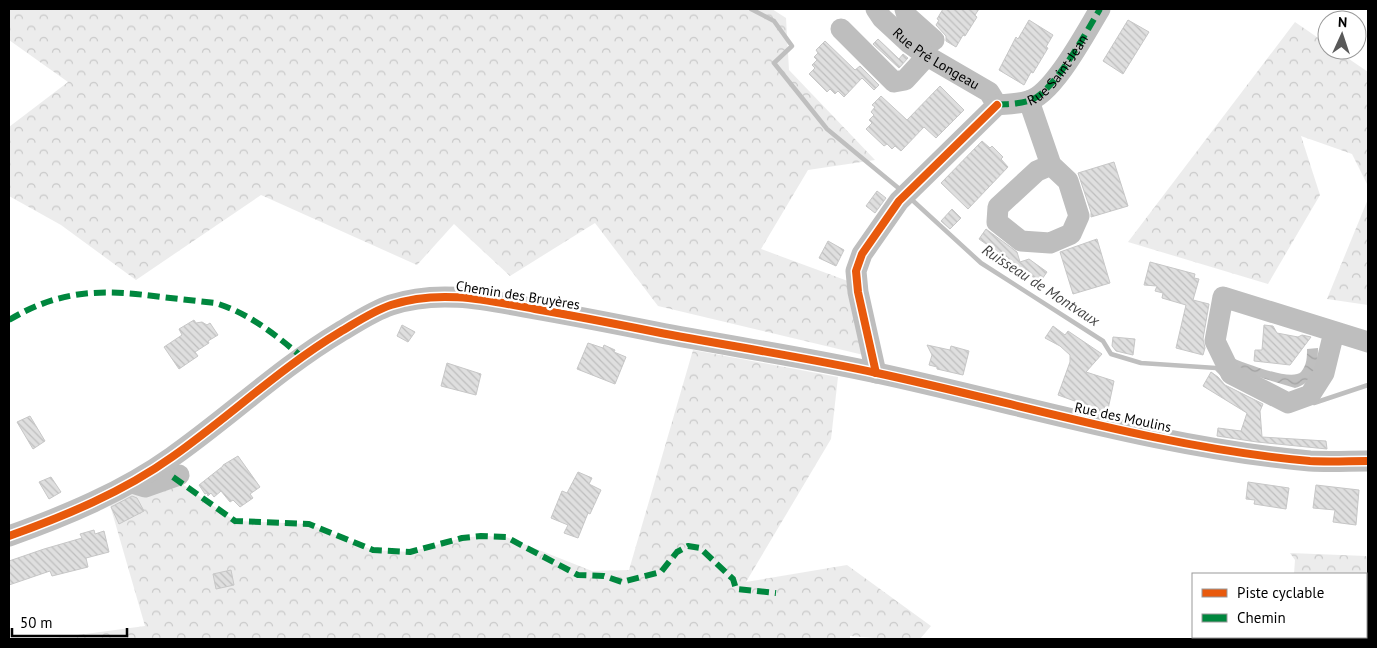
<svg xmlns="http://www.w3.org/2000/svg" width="1377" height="648" font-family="'PT Sans',sans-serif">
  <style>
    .forest { fill: url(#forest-crowns) }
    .water { fill: url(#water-waves) }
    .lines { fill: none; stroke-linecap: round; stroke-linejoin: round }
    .stream { stroke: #bfbfbf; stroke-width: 4.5 }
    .building { fill: url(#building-back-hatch); stroke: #c7c7c7 }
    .minor { stroke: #bebebe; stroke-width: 21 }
    .quiet { stroke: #00873e; stroke-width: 6; stroke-dasharray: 12 6; stroke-linecap: butt }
    .cycleway-casing { stroke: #fff; stroke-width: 11 }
    .cycleway { stroke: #e8590c; stroke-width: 8 }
    .labels { text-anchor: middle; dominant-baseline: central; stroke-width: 5; stroke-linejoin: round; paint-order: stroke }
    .street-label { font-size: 14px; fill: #000; stroke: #fff }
    .water-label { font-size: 15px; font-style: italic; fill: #444; stroke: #fff }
  </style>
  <defs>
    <pattern id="forest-crowns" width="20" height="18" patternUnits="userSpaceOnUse" patternTransform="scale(1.25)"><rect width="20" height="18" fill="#ececec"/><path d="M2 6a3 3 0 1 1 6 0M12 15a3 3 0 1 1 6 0" fill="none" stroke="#c9c9c9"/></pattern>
    <pattern id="water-waves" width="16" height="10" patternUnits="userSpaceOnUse" patternTransform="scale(1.25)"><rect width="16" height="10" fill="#bfbfbf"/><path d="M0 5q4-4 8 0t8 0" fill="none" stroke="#a2a2a2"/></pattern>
    <pattern id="building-back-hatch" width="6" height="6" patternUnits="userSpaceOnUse" patternTransform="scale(1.25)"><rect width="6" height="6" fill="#dfdfdf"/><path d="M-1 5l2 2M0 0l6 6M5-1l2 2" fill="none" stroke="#bebebe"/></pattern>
  </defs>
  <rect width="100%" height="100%" fill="#fff"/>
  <!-- forest -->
  <g class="forest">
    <path d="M9,9h763l14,9 3,52 86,90 -67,10 -47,79 95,35 16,73 -214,-51 -63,-83 -85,53 -56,-52 -37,41 -156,-70 -125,85 -75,-55 -52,-29v-69l59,-45 -59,-42z"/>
    <path d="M1295,22l32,22v6h9l32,22v114l-16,-32 -51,-18 19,59 -52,89 -140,-42z"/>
    <path d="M1368,199v106l-41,-6z"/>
    <path d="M693,350l145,27 -7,62 -85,143 101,-17 84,61 -11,13h-34l-36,-3v3h-802l97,-13 -35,-121 24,-12 44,-12 57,40 74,3 64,26 37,2 52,-14 19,-2 25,1 86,34 37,-1z"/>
    <path d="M1290,553l76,3 2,4v58l-2,10v-54h-72l1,-14z"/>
    <path d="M1366,634h2v5h-82v-2h80z"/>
  </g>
  <!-- water -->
  <path class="water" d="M1318,348c0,17 -4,35 -23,40l-60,-18 -6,-13c14,5 62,25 72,15 6,-7 6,-15 6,-23z"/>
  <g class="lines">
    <!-- stream -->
    <g class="stream">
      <path d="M751,9l23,12 18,25 -18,17 53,66 75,62"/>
      <path d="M910,198l71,65 122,78 8,13 30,9 75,5 5,5"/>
      <path d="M1314,403l54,-18"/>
    </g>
  </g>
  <!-- building -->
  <g class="building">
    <path d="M943,9h36l-4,6 2,2 -12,19 -2,-1 -7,12 -10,-6v-5l-10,-11 3,-5 -2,-1z"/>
    <path d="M1029,20l24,15 -7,12 2,1 -15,25 -2,-1 -7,13 -25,-15 17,-33 2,2z"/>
    <path d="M1128,20l21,12 -26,42 -20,-13z"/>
    <path d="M878,39l21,20 4,-5 5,4 -9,10 -26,-24z"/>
    <path d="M825,41l30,29 5,-4 19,19 -5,5 -12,-12 -18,19 -6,-6 -3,3 -5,-5 -3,3 -18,-18 6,-6 -3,-3 5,-5 -3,-3 4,-4 -2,-3z"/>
    <path d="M940,86l24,24 -28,28 -12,-11 -23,24 -6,-5 -3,3 -5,-5 -3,2 -18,-17 6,-6 -3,-3 5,-5 -3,-3 4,-5 -3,-2 9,-9 26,24z"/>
    <path d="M982,141l8,7 2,-2 11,11 -2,2 7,8 -40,42 -27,-26z"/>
    <path d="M1114,162l14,44 -37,11v-5l-13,-39z"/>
    <path d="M877,191l9,7 -11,15 -9,-7z"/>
    <path d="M952,209l9,9 -11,11 -9,-8z"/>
    <path d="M986,229l31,23 3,10 9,-3 18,13 -7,10 -61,-43z"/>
    <path d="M1097,239l13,44 -37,11 -13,-42z"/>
    <path d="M828,241l16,9 -8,16 -17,-8z"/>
    <path d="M1150,262l45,12 -1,4 5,1 -6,21 16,4 -6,35 2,9 -2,7 -27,-7 10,-43 -24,-7 1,-5 -8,-2 2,-5 -13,-1z"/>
    <path d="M194,320l2,3 6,-1 5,3 3,-2 8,12 -10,6 1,2 -14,9 3,4 -19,13 -15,-22 18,-12 -3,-6z"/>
    <path d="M402,325l13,7 -7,10 -11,-6z"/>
    <path d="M1264,325l9,1 4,7 21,4 4,-2 9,2 -21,28 -36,-4 1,-11h7z"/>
    <path d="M1053,326l12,9 3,-4 34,23 -16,18 28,9 -7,33 -14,-3 1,-3 -36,-13 12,-33v-7l-10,-9 -15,-8z"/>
    <path d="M1113,337l22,2 -2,16 -17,-4 -4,-5z"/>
    <path d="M588,343l15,5 1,-3 11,5 -1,2 12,5 -11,27 -38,-15z"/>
    <path d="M927,345l23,5 1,-4 18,5 -6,24 -26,-6v-2l-8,-2 3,-10z"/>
    <path d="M447,363l34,11 -5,21 -35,-9z"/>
    <path d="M1211,372l7,5 7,8 38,19 -3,7 2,26 64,4 1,8 -70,-7 -40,-6 1,-8 23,3 6,-18 -44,-27z"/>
    <path d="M30,416l15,25 -12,8 -16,-27z"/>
    <path d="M238,456l22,31 -10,7 3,4 -13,9 -7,-7 -3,2 -9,-11 -7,6 -3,-4 -3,3 -1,-3 -2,1 -6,-9 24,-19v-1z"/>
    <path d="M578,472l14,6 -3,6 12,6 -11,24 -2,-1 -10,25 -14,-5 4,-8 -17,-7 11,-27 5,2z"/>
    <path d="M51,477l10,15 -12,7 -10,-17z"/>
    <path d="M1248,482l41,6 -3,21 -32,-5 1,-4 -9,-1z"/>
    <path d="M1316,485l43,5 -3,35 -23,-3 2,-12 -22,-2z"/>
    <path d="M132,496l5,2 7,13 -25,13 -8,-17z"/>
    <path d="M94,530l1,4 9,-3 5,21 -23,6 2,9 -36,9 -2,-5 -41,14v-24l35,-12 38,-11 -2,-4z"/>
    <path d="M231,570l3,15 -18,4 -3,-15z"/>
  </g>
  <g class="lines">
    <!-- minor -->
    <g class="minor">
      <path id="s1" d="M876,9l6,9 27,25 18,13 62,36 8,13"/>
      <path d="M905,9l2,7 27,24"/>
      <path d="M841,29l53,53 11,-2 22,-24"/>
      <path d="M1029,101l22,64 17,16 11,35 -8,18 -21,9 -29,-2 -24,-19 1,-15 39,-36 14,-6"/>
      <path id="s2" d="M997,105c10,-1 21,-1 31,-4 25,-6 58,-69 72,-92"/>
      <path d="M1334,332l-10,41 -14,22 -22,8 -57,-29 -16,-33 8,-44 145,45"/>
      <path d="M876,373l-18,-81 -2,-21 6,-17 37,-53 98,-96"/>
      <path d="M132,483l13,4 34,-12"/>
      <path d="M9,536c56,-20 114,-44 163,-79 57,-40 108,-89 168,-125 17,-10 33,-21 51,-27 48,-16 96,-5 144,4 40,7 81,15 121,23 73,14 148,25 221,41 144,31 286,75 433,88 19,1 39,0 58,0"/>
    </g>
    <!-- quiet -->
    <g class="quiet">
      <path d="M997,105c10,-1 21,-1 31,-4 25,-6 58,-69 72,-92"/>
      <path d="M9,320c52,-31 94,-31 152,-23 18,2 36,4 54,6 32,9 61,32 87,54"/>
      <path d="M173,477l62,44 74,3 64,26 37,2 52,-14 19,-2 25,1 72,38 26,1 18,6 39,-10 16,-20 11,-6 12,2 33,31 3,10 40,4"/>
    </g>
    <defs>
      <g id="cycleway">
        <path d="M876,373l-18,-81 -2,-21 6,-17 37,-53 98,-96"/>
        <path d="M9,536c56,-20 114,-44 163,-79 57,-40 108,-89 168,-125 17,-10 33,-21 51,-27 48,-16 96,-5 144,4 40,7 81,15 121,23 73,14 148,25 221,41 144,31 286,75 433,88 19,1 39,0 58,0"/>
      </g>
    </defs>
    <!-- cycleway casing -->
    <use href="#cycleway" class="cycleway-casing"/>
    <!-- cycleway -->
    <use href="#cycleway" class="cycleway"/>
  </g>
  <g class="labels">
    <!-- street labels -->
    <g class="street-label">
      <text stroke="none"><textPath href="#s1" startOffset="79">Rue Pré Longeau</textPath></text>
      <text stroke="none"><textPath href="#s2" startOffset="75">Rue Saint-Jean</textPath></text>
      <text transform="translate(518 295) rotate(9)">Chemin des Bruyères</text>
      <text transform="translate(1123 417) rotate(12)">Rue des Moulins</text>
    </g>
    <!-- water labels -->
    <g class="water-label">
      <text transform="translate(1041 285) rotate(33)">Ruisseau de Montvaux</text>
    </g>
  </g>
  <!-- border -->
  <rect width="1377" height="648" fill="none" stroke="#000000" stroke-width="20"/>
  <!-- legend -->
  <rect x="1192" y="573" width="175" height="65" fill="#ffffff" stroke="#999999"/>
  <rect x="1202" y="589" width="25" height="8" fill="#e8590c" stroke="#999999"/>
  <text x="1237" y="598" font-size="15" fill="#000000">Piste cyclable</text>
  <rect x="1202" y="614" width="25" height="8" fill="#00873e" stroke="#999999"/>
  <text x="1237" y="623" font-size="15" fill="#000000">Chemin</text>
  <!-- north arrow -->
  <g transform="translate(1342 35) rotate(3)"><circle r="24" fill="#ffffff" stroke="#999999"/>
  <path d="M0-4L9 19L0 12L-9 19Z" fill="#595959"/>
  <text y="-8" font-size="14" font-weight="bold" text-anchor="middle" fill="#000000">N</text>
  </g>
  <!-- scale -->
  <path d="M12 628v8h115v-8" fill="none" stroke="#000000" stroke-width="2.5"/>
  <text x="20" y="628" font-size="15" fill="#000000" stroke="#ffffff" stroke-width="4" paint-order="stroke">50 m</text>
</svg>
